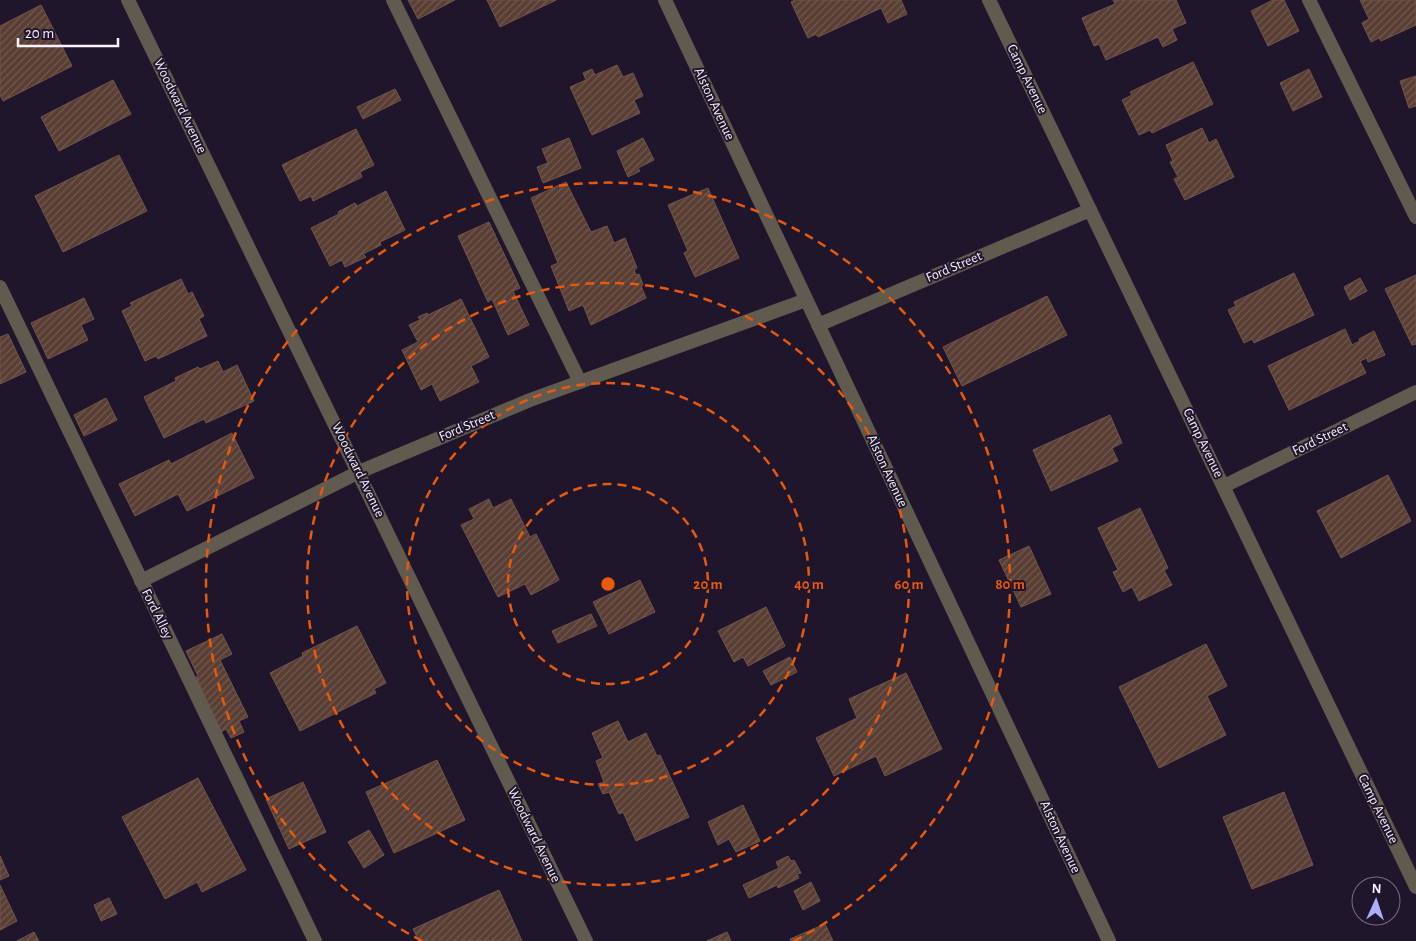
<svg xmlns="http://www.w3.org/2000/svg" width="1416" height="941" font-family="'Alegreya Sans',sans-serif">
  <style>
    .building { fill: url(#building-hatch); stroke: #72554a }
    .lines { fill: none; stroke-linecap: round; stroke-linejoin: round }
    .service { stroke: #605a4f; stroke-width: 14 }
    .minor { stroke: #605a4f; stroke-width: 14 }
    .ring { fill: none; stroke: #e8590c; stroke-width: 2.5; stroke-dasharray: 9 6 }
    .labels { text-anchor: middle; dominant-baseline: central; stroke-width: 4; stroke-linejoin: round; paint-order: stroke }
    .street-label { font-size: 14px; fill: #f7f2fe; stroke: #20162c }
    .centre { fill: #e8590c; stroke: #20162c; stroke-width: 2.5 }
    .ring-label { font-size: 15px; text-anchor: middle; font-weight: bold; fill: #e8590c; stroke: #20162c; stroke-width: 4; stroke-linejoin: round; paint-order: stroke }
  </style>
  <defs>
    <pattern id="building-hatch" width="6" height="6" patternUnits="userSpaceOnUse" patternTransform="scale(1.25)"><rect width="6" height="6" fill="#593e33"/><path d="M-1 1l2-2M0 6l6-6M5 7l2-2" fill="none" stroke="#725a52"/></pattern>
  </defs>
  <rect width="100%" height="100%" fill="#20162c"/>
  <!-- building -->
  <g class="building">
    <path d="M408,0h47l-37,19z"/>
    <path d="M487,0h69l-56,27z"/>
    <path d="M795,0h106l6,14 -19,9 -7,-15 -63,29 -2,-3 -8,4 -17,-36z"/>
    <path d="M1113,0h63l10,23 -14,6 5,11 -14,7 -5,-10 -52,23 -7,-16 -5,2 -12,-28 33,-14z"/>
    <path d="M1273,0h11l15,31 -31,15 -17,-35z"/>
    <path d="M1360,0h56v25l-35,16 -2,-3 -8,4 -9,-19 7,-4z"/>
    <path d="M41,5l31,61 -69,35 -3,-6v-69z"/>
    <path d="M1193,62l20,42 -61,29 -2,-3 -11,5 -17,-35 10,-5 -2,-3z"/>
    <path d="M617,65l6,12 10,-4 10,23 -9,4 6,13 -48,22 -22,-48 16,-7 -3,-7 9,-4 3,6z"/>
    <path d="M1309,69l13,28 -29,14 -13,-28z"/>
    <path d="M1416,76v30l-7,2 -9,-27z"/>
    <path d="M113,80l18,34 -72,37 -18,-34z"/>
    <path d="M395,89l6,11 -38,19 -6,-12z"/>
    <path d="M1202,128l7,15 7,-4 18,38 -49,23 -11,-21 4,-2 -8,-15 3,-1 -7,-16z"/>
    <path d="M356,129l18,36 -14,7 2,5 -49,24 -2,-5 -11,5 -18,-36z"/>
    <path d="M569,138l12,30 -38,15 -6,-16 11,-4 -6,-14z"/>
    <path d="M643,138l11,22 -16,8 2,3 -12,6 -11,-26z"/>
    <path d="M119,155l28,56 -84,41 -28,-56z"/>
    <path d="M566,182l25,50 16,-6 7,17 11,-5 12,30 -3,2 2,5 3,-1 4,11 -2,1 5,12 -55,27 -8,-20 -14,6 -18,-45 7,-3 -27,-65z"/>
    <path d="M708,188l31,70 -44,19 -11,-24 4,-2 -20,-46z"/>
    <path d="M386,191l19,39 -25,12 1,3 -18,9 3,3 -21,10 -3,-7 -12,6 -19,-38 28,-14 -1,-2 17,-9 2,3z"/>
    <path d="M489,222l31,66 -7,3 16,34 -21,10 -16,-36 -4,3 -30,-66z"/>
    <path d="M1294,273l20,42 -60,28 -2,-4 -8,4 -16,-33 8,-4 -2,-4z"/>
    <path d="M1416,275v69l-4,1 -27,-56z"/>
    <path d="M1360,278l7,13 -17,9 -6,-13z"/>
    <path d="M181,279l7,15 4,-2 12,24 -5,3 8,17 -49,23 -2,-3 -11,5 -23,-50 10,-5 -2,-3z"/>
    <path d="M1047,296l20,39 -105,51 -19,-39z"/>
    <path d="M84,298l10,21 -13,6 7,15 -40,19 -17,-36z"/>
    <path d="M461,299l28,58 -18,9 8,16 -39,19 -8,-17 -11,6 -19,-40 16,-8 -9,-17 11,-5 -2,-3 9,-4 1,2z"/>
    <path d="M1345,329l7,16 8,-4 -1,-2 15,-8 11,24 -17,7 -1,-4 -7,3 6,12 -77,37 -21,-44z"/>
    <path d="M8,334l18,38 -26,12v-47z"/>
    <path d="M218,361l5,11 14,-7 17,36 -48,22 -2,-4 -40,19 -20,-41 32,-16 -1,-3 23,-11 2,2z"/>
    <path d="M106,398l11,22 -33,16 -10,-21z"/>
    <path d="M1110,415l12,28 -10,5 6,13 -67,30 -18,-41z"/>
    <path d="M232,433l22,45 -67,33 -9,-17 -43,22 -16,-32 50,-24 2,4z"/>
    <path d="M1388,475l23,46 -70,37 -24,-47z"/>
    <path d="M489,499l4,9 18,-9 19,38 6,-3 23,46 -28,15 -6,-11 -27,13 -37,-72 13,-6 -5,-10z"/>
    <path d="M1140,508l28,60 -4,2 8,15 -33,16 -7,-14 -9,5 -10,-20 5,-2 -20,-42z"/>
    <path d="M1029,546l22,48 -30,13 -22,-47z"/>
    <path d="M640,580l15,32 -46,22 -16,-32z"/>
    <path d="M766,607l19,39 -37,20 -5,-9 -9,5 -16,-31z"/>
    <path d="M591,614l6,12 -39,17 -6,-12z"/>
    <path d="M357,626l29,57 -12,6 2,4 -76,38 -30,-58 33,-17 -1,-3z"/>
    <path d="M222,634l10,20 -12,6 28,57 -9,4 5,11 -13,6 -5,-9 -5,3 -25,-55 2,-1 -12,-25z"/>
    <path d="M1206,644l21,42 -20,10 19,39 -67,33 -40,-81z"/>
    <path d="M790,657l7,15 -26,13 -8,-14z"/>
    <path d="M906,673l36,76 -57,27 -9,-20 -42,20 -18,-38 41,-20 -8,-19z"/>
    <path d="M618,721l10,21 18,-9 11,23 3,-1 29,62 -53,24 -13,-29 -4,2 -10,-22 -6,2 -5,-10 6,-2 -8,-21 7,-3 -11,-25z"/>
    <path d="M437,760l28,60 -71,33 -28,-61z"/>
    <path d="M198,778l48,92 -44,22 -5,-10 -32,17 -43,-82z"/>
    <path d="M303,782l23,50 -37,17 -23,-50z"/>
    <path d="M1284,792l29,73 -61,24 -29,-72z"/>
    <path d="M743,805l17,36 -24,11 -7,-13 -11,6 -10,-23z"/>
    <path d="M369,830l15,25 -20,13 -16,-26z"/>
    <path d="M0,856l9,20 -9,4z"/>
    <path d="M788,856l3,5 3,-1 7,13 -4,1 2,4 -21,10 -1,-3 -28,13 -6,-13 36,-17 -3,-6z"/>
    <path d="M811,882l9,19 -17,9 -9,-19z"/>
    <path d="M0,885l17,36 -17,9z"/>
    <path d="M499,890l23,51h-103l-6,-12z"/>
    <path d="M109,898l8,16 -16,7 -7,-16z"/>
    <path d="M825,924l8,17h-42l-1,-2z"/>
    <path d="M34,932l5,9h-22z"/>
    <path d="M727,932l4,9h-24z"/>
  </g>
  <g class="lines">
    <!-- service -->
    <path class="service" d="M393,0l187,382"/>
    <!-- minor -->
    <g class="minor">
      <path d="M128,0l458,941"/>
      <path d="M665,0l444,941"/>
      <path d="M989,0l427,887"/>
      <path d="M1309,0l107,217"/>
      <path d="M0,287l315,654"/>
      <path d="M818,325l272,-115"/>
      <path d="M1224,486l192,-94"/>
      <path d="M141,581l218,-109 171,-72 276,-100"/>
    </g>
  </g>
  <!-- distance rings -->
  <g class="ring">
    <circle cx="608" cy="584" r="100"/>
    <circle cx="608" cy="584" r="201"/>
    <circle cx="608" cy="584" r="301"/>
    <path d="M422 941A402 402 0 1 1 794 941"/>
  </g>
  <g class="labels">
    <!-- street labels -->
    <g class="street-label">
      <text transform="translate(1027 79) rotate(64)">Camp Avenue</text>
      <text transform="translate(714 104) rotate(65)">Alston Avenue</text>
      <text transform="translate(180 106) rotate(64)">Woodward Avenue</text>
      <text transform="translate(954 267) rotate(-23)">Ford Street</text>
      <text transform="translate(467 426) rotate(-23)">Ford Street</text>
      <text transform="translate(1320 439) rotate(-26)">Ford Street</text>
      <text transform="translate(1203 443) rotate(64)">Camp Avenue</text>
      <text transform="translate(358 470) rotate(64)">Woodward Avenue</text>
      <text transform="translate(887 471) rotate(65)">Alston Avenue</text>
      <text transform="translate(157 614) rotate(64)">Ford Alley</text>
      <text transform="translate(1378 809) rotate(64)">Camp Avenue</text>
      <text transform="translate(534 835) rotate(64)">Woodward Avenue</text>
      <text transform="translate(1060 837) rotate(65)">Alston Avenue</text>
    </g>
  </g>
  <circle cx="608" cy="584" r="8" class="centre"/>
  <g class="ring-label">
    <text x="708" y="589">20 m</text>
    <text x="809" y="589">40 m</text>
    <text x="909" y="589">60 m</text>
    <text x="1010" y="589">80 m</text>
  </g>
  <!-- north arrow -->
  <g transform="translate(1376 901) rotate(3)"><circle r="24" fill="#20162c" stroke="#766e80"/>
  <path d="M0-4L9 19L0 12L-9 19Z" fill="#adaefb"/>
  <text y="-8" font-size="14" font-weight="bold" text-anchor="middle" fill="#f7f2fe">N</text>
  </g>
  <!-- scale -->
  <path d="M18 38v8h100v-8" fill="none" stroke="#f7f2fe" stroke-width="2.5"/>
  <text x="25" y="38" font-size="15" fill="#f7f2fe" stroke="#20162c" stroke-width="4" paint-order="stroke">20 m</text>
</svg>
